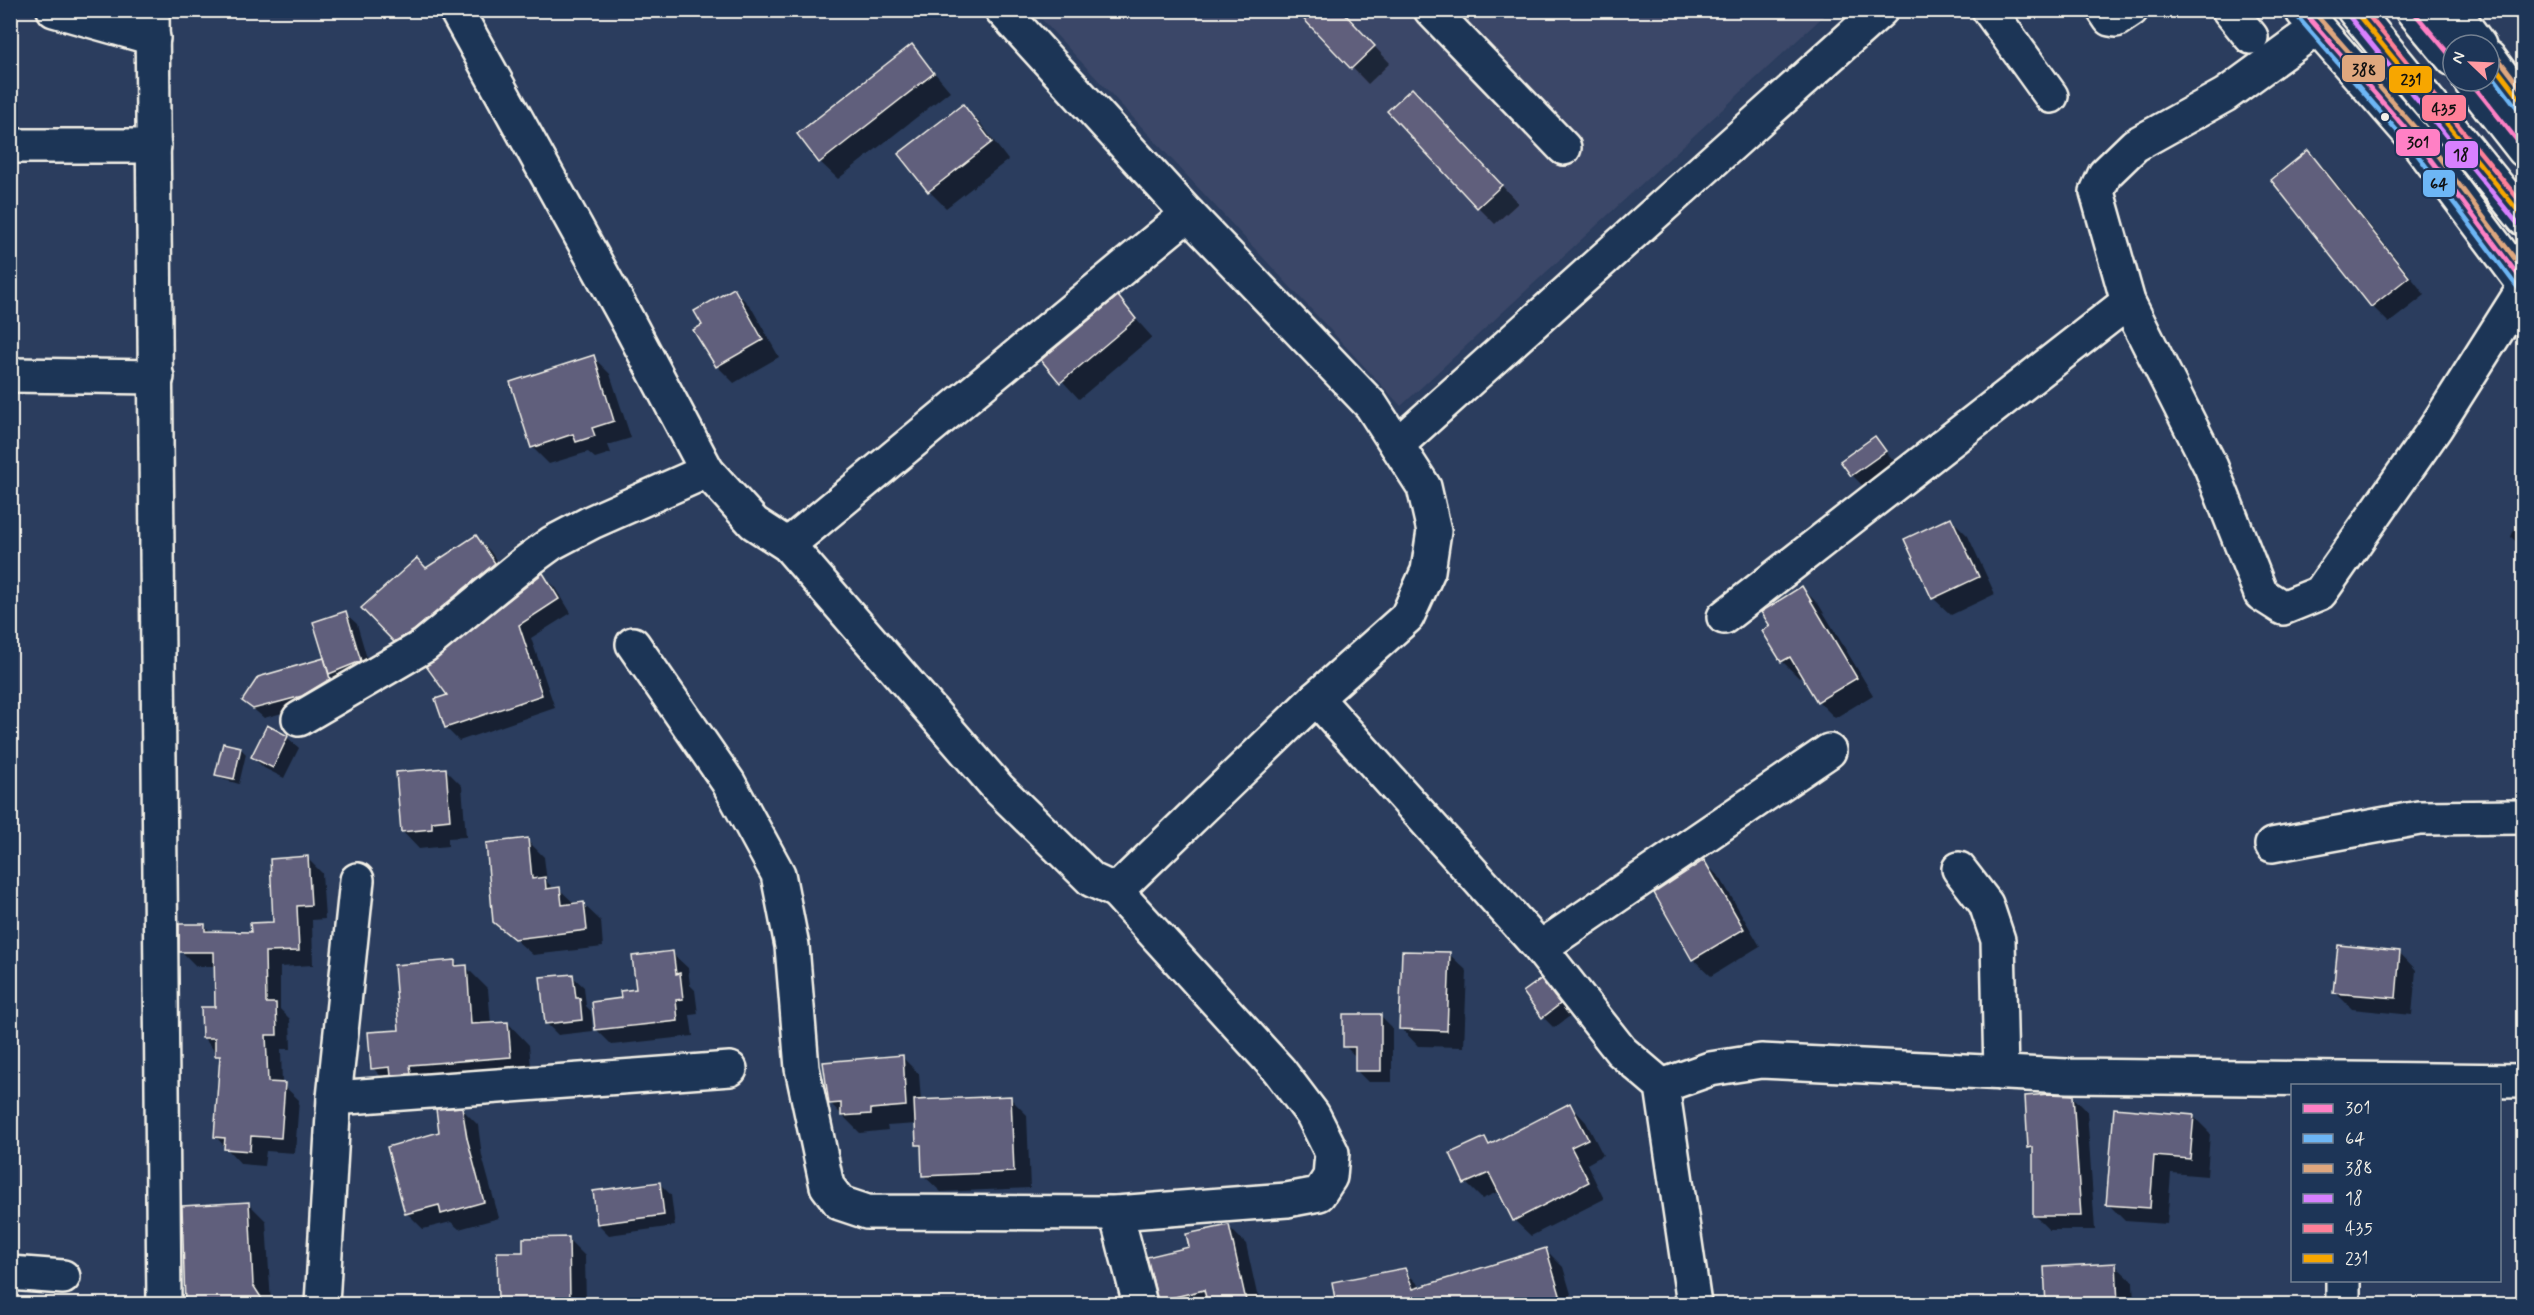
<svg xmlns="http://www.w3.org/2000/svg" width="2534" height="1315" font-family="Mynerve,sans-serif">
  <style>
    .built { fill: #3b4767 }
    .shadow { fill: #0007; fill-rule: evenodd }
    .building { fill: #615e7b; stroke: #f4f1e8; stroke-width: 1.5 }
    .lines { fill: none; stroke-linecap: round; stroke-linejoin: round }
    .minor-casing { stroke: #f4f1e8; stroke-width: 38 }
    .highway-casing { stroke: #f4f1e8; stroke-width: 38 }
    .minor { stroke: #1d3557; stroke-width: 33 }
    .highway { stroke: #1d3557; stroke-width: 33 }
    .bus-1-casing { stroke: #1d3557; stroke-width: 9 }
    .bus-2-casing { stroke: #1d3557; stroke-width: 9 }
    .bus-3-casing { stroke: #1d3557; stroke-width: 9 }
    .bus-4-casing { stroke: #1d3557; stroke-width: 9 }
    .bus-5-casing { stroke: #1d3557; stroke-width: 9 }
    .bus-6-casing { stroke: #1d3557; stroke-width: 9 }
    .bus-1 { stroke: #ff80c5; stroke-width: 4.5 }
    .bus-2 { stroke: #6db6f5; stroke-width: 4.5 }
    .bus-3 { stroke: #dfa77e; stroke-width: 4.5 }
    .bus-4 { stroke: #d880ff; stroke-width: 4.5 }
    .bus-5 { stroke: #ff8098; stroke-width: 4.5 }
    .bus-6 { stroke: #f7a600; stroke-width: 4.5 }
    .bus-dot { fill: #f4f1e8; stroke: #1d3557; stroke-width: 2 }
    .line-badge { stroke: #1d3557; stroke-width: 2 }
    .pale-badge-label { font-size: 16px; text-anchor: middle; font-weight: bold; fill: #111 }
  </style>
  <rect width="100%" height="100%" fill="#2b3d5e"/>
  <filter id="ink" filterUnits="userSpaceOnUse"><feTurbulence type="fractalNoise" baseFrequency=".0167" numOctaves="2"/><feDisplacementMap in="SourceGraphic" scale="12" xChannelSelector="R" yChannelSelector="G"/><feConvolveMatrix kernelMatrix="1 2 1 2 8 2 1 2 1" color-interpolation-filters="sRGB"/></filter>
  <g filter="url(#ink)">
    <!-- built -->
    <path class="built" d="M1034,11h795l-428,395z"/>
    <!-- shadow -->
    <g class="shadow">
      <path d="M1297,10h43l50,53 -22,21z"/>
      <path d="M912,46l38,45 -112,88 -18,-17z"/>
      <path d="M963,106l17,17 28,37 -62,48 -17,-17z"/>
      <path d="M1429,107l89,96 -23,21 -17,-17z"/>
      <path d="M2308,152l17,17 100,126 -36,28 -17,-17 -99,-126z"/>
      <path d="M734,290l17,17 28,50 -45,26 -17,-17 -13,-41z"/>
      <path d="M1118,299l34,38 -73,62 -36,-39z"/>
      <path d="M593,357l17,17 21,64 -23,7 3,8 -16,5 -7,-6 -39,12 -17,-17z"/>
      <path d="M1874,438l22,25 -33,23 -11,-11z"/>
      <path d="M2524,505v44l-13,-12z"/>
      <path d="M1951,519l17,17 27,58 -44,21 -18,-17z"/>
      <path d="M476,537l14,14 18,27 -98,77 -15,-14 32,-72z"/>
      <path d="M543,575l13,13 15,25 -40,25 24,70 -96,33 -13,-13 -9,-28 13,-4z"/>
      <path d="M1802,588l17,17 54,90 -38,23 -17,-17 -15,-25 -4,2 -17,-17 -10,-34z"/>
      <path d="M345,613l12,11 14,48 -59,33 -48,13 -20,-17 80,-41 3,3zM326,670h3l5,16 -3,1z"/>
      <path d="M287,737l12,11 -15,30 -20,-10 -11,-11z"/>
      <path d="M224,745l17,4 5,5 -7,30 -17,-5 -5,-5z"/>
      <path d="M445,769l17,17 4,51 -18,1v8l-29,3 -17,-18z"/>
      <path d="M527,840l17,17 3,25 7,7h5l17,16 7,-1 18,17 2,26 -70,8 -38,-33z"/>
      <path d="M307,858l15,15 3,46 -13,1 1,45 -33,2v42l10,10 1,30h-10l1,35 17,16 -4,53 -29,-2 -2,15 -23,-2 -25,-27 6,-77 -19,-23 14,-29 -1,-42h-20l-15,-15 23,-26 8,8 40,1 23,-10z"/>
      <path d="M1704,862l17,17 39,67 -49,30 -18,-17z"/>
      <path d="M2399,952l17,18 -4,45 -60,-6 -17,-17z"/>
      <path d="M672,953l16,15 2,17 5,5 3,24 -8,1 3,21 -81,9 -15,-15z"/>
      <path d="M1449,954l18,17 -3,76 -46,-1 -17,-18z"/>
      <path d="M454,961l6,6h6l22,22 3,35 17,-1 21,22 3,33 -138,12 -21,-22z"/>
      <path d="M572,976l12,11 2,19 5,5 2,20 -35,4 -12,-12z"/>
      <path d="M1540,981l30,35 -16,12 -11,-11z"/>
      <path d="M1380,1015l12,12v55h-24l-11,-11v-13l-12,-12z"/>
      <path d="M902,1057l17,17 2,27 89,-3 17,17 3,73 -89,4 -18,-17 -1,-26 -5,-5v-20l-30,2 1,4 -28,3 -30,-30z"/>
      <path d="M2072,1096l15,15 8,119h-46l-15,-15v-63l-5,-5z"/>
      <path d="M1570,1105l16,17 17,33 -16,9 17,35 -73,37 -17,-16 -14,-29 -18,8 -16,-16 19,-44 6,6z"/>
      <path d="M462,1109l16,16 4,31 17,62 -40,11 -8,-7 -28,7 -16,-16 34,-80z"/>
      <path d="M2115,1110l78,6 17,17 -3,43 -36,-3 -4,51 -42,-3 -17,-17z"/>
      <path d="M660,1184l11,11 4,31 -66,9 -11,-11z"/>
      <path d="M249,1204l17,17 5,83h-84z"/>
      <path d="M1229,1227l17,17 11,50 11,10h-104l-4,-4 31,-52z"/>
      <path d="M568,1239l17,17 1,48h-83l-4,-3 25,-48z"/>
      <path d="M1545,1249l18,18 11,37h-236l66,-34 18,18z"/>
      <path d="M2115,1265l18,17 1,22h-86z"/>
      <path d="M781,1298l6,6h-64z"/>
    </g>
    <!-- building -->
    <g class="building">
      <path d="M1295,10h46l34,36 -24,23z"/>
      <path d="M912,44l22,29 -115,90 -22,-29z"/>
      <path d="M1412,88l90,97 -25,23 -90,-97z"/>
      <path d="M963,104l29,38 -64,50 -30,-38z"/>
      <path d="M2308,150l101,127 -38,30 -100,-127z"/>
      <path d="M734,288l29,52 -47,27 -23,-37 9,-5 -8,-14z"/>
      <path d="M1118,296l18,23 -76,64 -19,-23z"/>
      <path d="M594,355l20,66 -22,7 3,8 -19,6 -3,-8 -42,14 -21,-66z"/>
      <path d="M1875,436l11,15 -35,25 -11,-15z"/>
      <path d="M1951,517l28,60 -47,22 -28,-60z"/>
      <path d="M476,535l19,28 -82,68 -19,11 -33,-34 56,-50 9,10z"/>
      <path d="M543,573l16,26 -40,26 23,70 -97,33 -10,-29 12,-4 -21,-29z"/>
      <path d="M1802,586l55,92 -40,24 -27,-45 -9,5 -19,-31 8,-5 -9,-14z"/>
      <path d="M346,611l15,50 -32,13 -16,-52z"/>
      <path d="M324,658l6,21 -28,17 -49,13 -11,-8 16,-24z"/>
      <path d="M267,725l21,11 -15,32 -22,-11z"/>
      <path d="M223,743l18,4 -7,32 -19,-4z"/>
      <path d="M446,768l4,52 -18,2v7l-31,3 -5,-60z"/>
      <path d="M528,838l4,41 13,-2 1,12 14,-2 2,18 22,-3 3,28 -73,9 -21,-17 -7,-79z"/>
      <path d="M308,856l3,49 -14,1 2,45 -34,1 1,51h10l1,32h-11l2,47 17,1 -4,55 -30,-2 -1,15 -26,-2 1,-11 -11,-1 6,-81h-5v-18h-13l-1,-31h14l-1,-55h-35v-28h26v7l46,1 -1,-9 23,-1 -3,-63z"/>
      <path d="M1704,860l40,69 -52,31 -38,-67z"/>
      <path d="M2338,945l62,6 -4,47 -63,-5z"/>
      <path d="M673,951l3,23 4,-1 3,26 -7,1 2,21 -83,9 -3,-28 29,-4 -1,-7 16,-2 -4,-33z"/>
      <path d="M1402,951l48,1 -3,79 -48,-2z"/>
      <path d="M455,960v6l12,-1 4,59 37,-2 3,35 -101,8 1,9 -20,1 -1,-8 -19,2 -3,-37 31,-2 -5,-65z"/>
      <path d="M573,974l3,24h4l2,22 -37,4 -5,-47z"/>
      <path d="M1541,979l19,25 -18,14 -19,-26z"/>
      <path d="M1343,1014h38v57h-26v-24h-12z"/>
      <path d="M903,1055l3,51 -35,3v5l-30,2v-13l-12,1 -6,-42z"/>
      <path d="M2049,1094l24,1 8,121h-48v-69l-5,1 -3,-52z"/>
      <path d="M1011,1096l3,76 -92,4 -1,-31h-5l-2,-45z"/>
      <path d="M1570,1103l18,36 -17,8 18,35 -76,39 -24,-48 -25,11 -14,-31 35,-16 4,8z"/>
      <path d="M462,1107l5,31 17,64 -43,12 -2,-9 -34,9 -18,-67 52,-15 -3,-23z"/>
      <path d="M2114,1108l80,7 -4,44 -36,-3 -4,52 -44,-3z"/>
      <path d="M660,1182l4,33 -67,9 -4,-33z"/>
      <path d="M249,1202l4,83 13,20h-81l-3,-99z"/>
      <path d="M1229,1225l18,80h-39l-4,-15 -46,11 -11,-44 42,-10 -3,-13z"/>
      <path d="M569,1237l1,64h-72l-1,-49h26v-14z"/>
      <path d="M1546,1248l17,57h-227l-4,-23 73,-14 8,21z"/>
      <path d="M2116,1263l2,42h-72l-2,-38z"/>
    </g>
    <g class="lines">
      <defs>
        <g id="minor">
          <path d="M54,10l99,28"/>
          <path d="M152,10l12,1294"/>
          <path d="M456,10l168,304 83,157 47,52 34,22 210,243 94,92 24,11 163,179 34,45 19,38 -2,24 -11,17 -32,6 -171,13 -249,-1 -27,-9 -13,-17 -25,-118 -10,-122 -14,-72 -50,-92 -95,-138"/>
          <path d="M1002,10l186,204 183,191 53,82 10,44 -6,40 -21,46 -91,81 -200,193"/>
          <path d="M1431,10l133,138"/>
          <path d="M1989,10l62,86"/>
          <path d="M2104,10l6,9 6,1 15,-10"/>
          <path d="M2229,10l22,27"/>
          <path d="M2453,10l26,35"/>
          <path d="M2303,12l116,132 105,140"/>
          <path d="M2317,28l-92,67 -90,50 -30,29 -8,18 31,110 83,165 50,127 22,14 37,-15 116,-166 88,-139"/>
          <path d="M2489,58l35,47"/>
          <path d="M10,146h144"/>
          <path d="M10,375l147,2"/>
          <path d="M1397,445l484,-435"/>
          <path d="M788,545l400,-331"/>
          <path d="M1724,617l404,-315"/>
          <path d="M1316,698l224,250 81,103 41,35 32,218"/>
          <path d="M299,719l125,-73 102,-84 26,-19 40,-21 115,-51"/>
          <path d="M2272,845l147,-27 105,-1"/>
          <path d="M1959,869l27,35 12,36 3,133"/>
          <path d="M1540,948l289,-197"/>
          <path d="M1662,1086l48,-17 51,-8 306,15 457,5"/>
          <path d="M334,1098l396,-29"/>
          <path d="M1116,1213l24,91"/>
          <path d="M10,1273l53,4"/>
          <path d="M322,1304l12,-206 23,-218"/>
          <path d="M2343,1304v-24"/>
        </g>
        <g id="highway">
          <path d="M2354,10l170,209"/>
          <path d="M2412,10l41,49"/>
          <path d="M2470,81l54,69"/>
        </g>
      </defs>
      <!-- minor casing -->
      <use href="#minor" class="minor-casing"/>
      <!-- highway casing -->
      <use href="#highway" class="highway-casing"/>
      <!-- minor -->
      <use href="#minor" class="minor"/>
      <!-- highway -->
      <use href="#highway" class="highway"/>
      <defs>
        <g id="bus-1">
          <path d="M2302,10l117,134 105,139"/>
          <path d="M2412,10l41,49"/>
          <path d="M2470,81l54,68"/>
        </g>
        <g id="bus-2">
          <path d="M2296,15l117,134 105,139"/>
          <path d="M2489,71l29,38"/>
        </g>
        <g id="bus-3">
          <path d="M2312,10l113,129 99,132"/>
          <path d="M2495,54l29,38"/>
        </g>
        <path id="bus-4" d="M2348,15l170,209"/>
        <path id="bus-5" d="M2364,10l160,196"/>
        <g id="bus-6">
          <path d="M2354,10l170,208"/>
          <path d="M2489,58l35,46"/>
        </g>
      </defs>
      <!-- bus-1 casing -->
      <use href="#bus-1" class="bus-1-casing"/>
      <!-- bus-2 casing -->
      <use href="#bus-2" class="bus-2-casing"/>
      <!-- bus-3 casing -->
      <use href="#bus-3" class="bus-3-casing"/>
      <!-- bus-4 casing -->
      <use href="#bus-4" class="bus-4-casing"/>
      <!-- bus-5 casing -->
      <use href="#bus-5" class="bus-5-casing"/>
      <!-- bus-6 casing -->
      <use href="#bus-6" class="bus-6-casing"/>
      <!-- bus-1 -->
      <use href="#bus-1" class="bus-1"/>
      <!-- bus-2 -->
      <use href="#bus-2" class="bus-2"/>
      <!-- bus-3 -->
      <use href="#bus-3" class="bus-3"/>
      <!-- bus-4 -->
      <use href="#bus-4" class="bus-4"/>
      <!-- bus-5 -->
      <use href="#bus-5" class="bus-5"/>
      <!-- bus-6 -->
      <use href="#bus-6" class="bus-6"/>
    </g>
  </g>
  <!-- markers -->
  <circle class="bus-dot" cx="2385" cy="117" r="5"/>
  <g class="line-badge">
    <rect x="2341" y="54" width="45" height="29" rx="6" fill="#dfa77e"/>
    <rect x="2388" y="65" width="45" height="29" rx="6" fill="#f7a600"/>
    <rect x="2421" y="94" width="46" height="28" rx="6" fill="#ff8098"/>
    <rect x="2395" y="128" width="46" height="29" rx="6" fill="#ff80c5"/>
    <rect x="2444" y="140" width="35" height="29" rx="6" fill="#d880ff"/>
    <rect x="2422" y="169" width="34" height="29" rx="6" fill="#6db6f5"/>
  </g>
  <g class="pale-badge-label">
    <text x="2364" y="75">388</text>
    <text x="2411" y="85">231</text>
    <text x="2444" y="114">435</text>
    <text x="2418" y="148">301</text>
    <text x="2461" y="160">18</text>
    <text x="2439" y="189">64</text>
  </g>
  <!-- margin -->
  <rect width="2534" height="1315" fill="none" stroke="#1d3557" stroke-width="36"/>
  <rect x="18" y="18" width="2498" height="1279" fill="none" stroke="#f4f1e8" stroke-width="2" filter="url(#ink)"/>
  <!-- legend -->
  <rect x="2291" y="1084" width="210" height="198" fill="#1d3557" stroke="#738091" stroke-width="1.5"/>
  <rect x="2303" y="1104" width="30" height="9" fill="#ff80c5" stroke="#738091" stroke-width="1.5"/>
  <text x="2345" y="1114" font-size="18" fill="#f4f1e8">301</text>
  <rect x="2303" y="1134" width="30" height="9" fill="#6db6f5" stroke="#738091" stroke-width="1.5"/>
  <text x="2345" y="1144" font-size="18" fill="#f4f1e8">64</text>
  <rect x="2303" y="1164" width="30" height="9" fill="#dfa77e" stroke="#738091" stroke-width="1.5"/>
  <text x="2345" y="1174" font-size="18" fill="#f4f1e8">388</text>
  <rect x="2303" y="1194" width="30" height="9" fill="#d880ff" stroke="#738091" stroke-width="1.5"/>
  <text x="2345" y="1204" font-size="18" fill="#f4f1e8">18</text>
  <rect x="2303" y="1224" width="30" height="9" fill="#ff8098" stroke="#738091" stroke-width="1.5"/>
  <text x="2345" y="1234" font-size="18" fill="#f4f1e8">435</text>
  <rect x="2303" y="1254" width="30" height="9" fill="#f7a600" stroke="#738091" stroke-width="1.5"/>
  <text x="2345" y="1264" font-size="18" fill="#f4f1e8">231</text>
  <!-- north arrow -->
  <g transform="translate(2471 63) rotate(293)"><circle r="28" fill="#1d3557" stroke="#738091" stroke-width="1.5"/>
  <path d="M0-4.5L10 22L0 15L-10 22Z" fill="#ff9aa2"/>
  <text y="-9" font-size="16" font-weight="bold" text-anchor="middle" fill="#f4f1e8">N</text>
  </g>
</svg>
